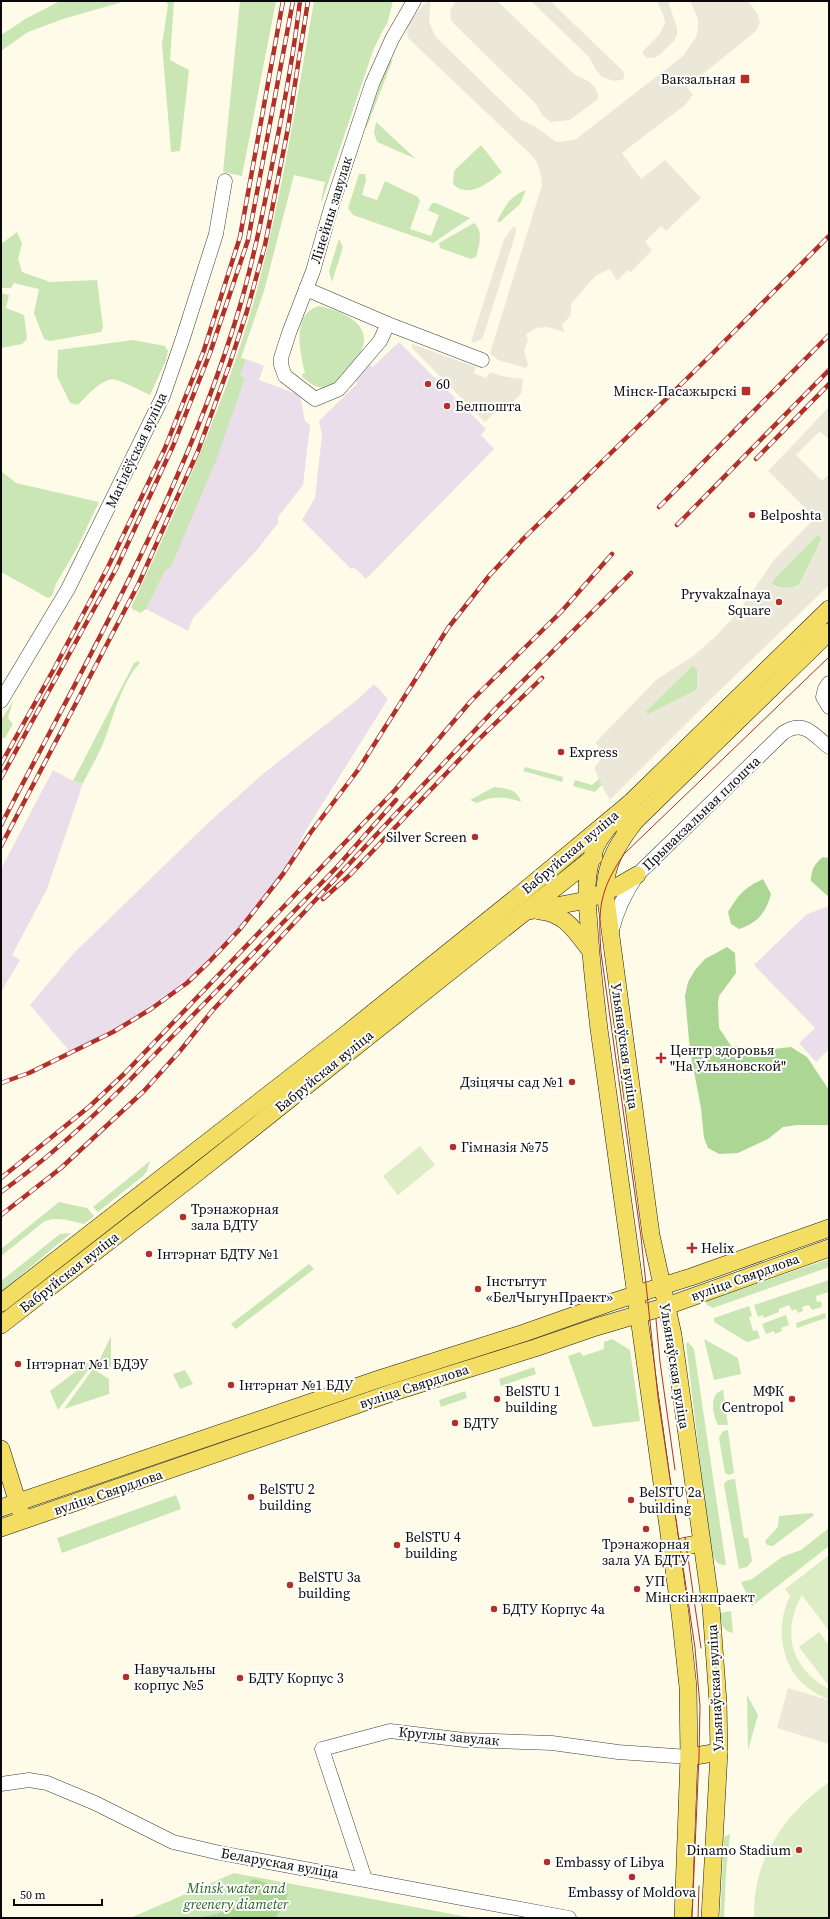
<svg xmlns="http://www.w3.org/2000/svg" width="830" height="1919" font-family="'Source Serif 4',serif">
  <style>
    .industrial { fill: #e9dee9 }
    .green { fill: #cae6b4 }
    .forest { fill: #acd694 }
    .pitch { fill: #dcedc6 }
    .plaza { fill: #ece8d9; fill-rule: evenodd }
    .lines { fill: none; stroke-linecap: round; stroke-linejoin: round }
    .minor-casing { stroke: #3d3d3d; stroke-width: 15 }
    .major-casing { stroke: #1b1b1b; stroke-width: 18 }
    .minor { stroke: #fff; stroke-width: 14 }
    .major { stroke: #f3dd63; stroke-width: 17 }
    .tram { stroke: #b32f29; stroke-width: 1 }
    .rail-casing { stroke: #b32f29; stroke-width: 4.5 }
    .rail { stroke: #fff; stroke-width: 3; stroke-dasharray: 9; stroke-linecap: butt }
    .poi-dot { fill: #b32f29; stroke: #fff; stroke-width: 1.5 }
    .labels { text-anchor: middle; dominant-baseline: central; stroke-width: 4; stroke-linejoin: round; paint-order: stroke }
    .poi-label { font-size: 14px; fill: #0a0a0a; stroke: #fff; text-anchor: start }
    .street-label { font-size: 14px; fill: #0a0a0a; stroke: #fff }
    .park-label { font-size: 14px; font-style: italic; fill: #265e1e; stroke: #fff }
  </style>
  <rect width="100%" height="100%" fill="#fefce8"/>
  <!-- industrial -->
  <g class="industrial">
    <path d="M399,342l87,87 -5,6 13,14 -128,130 -12,-12 -3,2 -49,-49 13,-22 7,-63 -3,-14 38,-37 -2,-5 13,-14 5,2z"/>
    <path d="M246,359l18,7 -5,14 41,15 5,26 5,4 -7,60 -25,32v6l-21,27 -64,68 -5,13 -42,-22 20,-41 4,1 75,-191 -6,-2z"/>
    <path d="M374,684l14,15 -82,131 -23,44 -43,55 -53,54 -36,26 -38,23 -43,20 -40,-47 43,-51 135,-131 56,-50 93,-73z"/>
    <path d="M53,770l20,11 10,2 -36,106 -35,66 8,5 -19,32v-123z"/>
    <path d="M829,906v143l-13,13 -17,-19 16,-15 -61,-63 53,-51z"/>
  </g>
  <!-- green -->
  <g class="green">
    <path d="M60,1h66l-63,18 -35,13 -27,19v-16l26,-17z"/>
    <path d="M166,1h8l-4,59 19,10 -9,81 -9,1 -9,-108 6,-39z"/>
    <path d="M240,1h36l-34,175 -19,-4z"/>
    <path d="M314,1h79l-5,20 -14,27 -52,153 -1,-1 4,-18 -31,-7 -30,116 -23,67 5,1 -6,17 5,2 -30,85 -45,106h-4l-20,40 -6,4 -9,-5c48,-104 96,-208 126,-318 25,-95 40,-193 57,-289z"/>
    <path d="M393,59l-27,70 -1,-4 23,-62z"/>
    <path d="M376,122l40,37 -39,-17 -3,-10z"/>
    <path d="M481,145l21,27c-13,10 -33,28 -49,12l1,-13z"/>
    <path d="M359,174h6l1,6 -4,15 15,5 8,-19 33,16 2,4 -10,28 21,7 8,-21 -11,-5 4,-7h4l34,15 -37,25 -80,-28 -5,-7z"/>
    <path d="M526,190l-6,14 -20,18 -3,-1c8,-15 13,-25 29,-31z"/>
    <path d="M474,223c10,9 5,22 2,34l-5,2 -31,-11 -1,-5z"/>
    <path d="M17,232l5,12 -4,15 4,13 28,10 47,-2 6,47 -2,5 -51,9 -6,-2 -10,-26 5,-24 -25,-6 -3,5h-9l-1,5 8,2 -3,13 18,7 3,24 -5,5 -21,4v-104z"/>
    <path d="M339,239l4,8 -11,35 -3,-11z"/>
    <path d="M319,306c20,4 54,17 43,43 -2,6 -7,11 -10,16 -7,9 -12,19 -24,22 -10,3 -18,-4 -25,-9l-1,-4 3,-1c-5,-22 -14,-59 14,-67z"/>
    <path d="M133,340l32,6 3,5 -2,9 -16,35c-11,-5 -23,-12 -34,-15 -13,-4 -30,17 -38,25l-8,-2 -13,-27 1,-26z"/>
    <path d="M1,471l15,12 83,19 -21,44 -22,38 -4,12 -4,2 -47,-26z"/>
    <path d="M817,535l4,2v3l-22,45c-7,4 -23,5 -27,-2l2,-4z"/>
    <path d="M138,661l2,2c-18,18 -27,55 -36,78 -6,15 -14,28 -21,42l-10,-2 61,-118z"/>
    <path d="M693,665l4,4v19l-2,3 -48,24 -1,-4z"/>
    <path d="M13,701l-5,17 5,6 -8,14h-4v-18z"/>
    <path d="M525,767l38,10 -1,5 -39,-11z"/>
    <path d="M600,778h8l-13,14 -22,-6 2,-6 17,5z"/>
    <path d="M494,787c12,1 23,2 27,15 -16,-6 -28,-6 -44,1l-7,-3z"/>
    <path d="M150,1161l-3,10 -4,5 -45,36 -5,-5z"/>
    <path d="M59,1202l28,6 7,8 -10,8c-13,-3 -26,-8 -39,-3l-44,35v-7z"/>
    <path d="M71,1233l-70,59v-11l59,-47z"/>
    <path d="M829,1259v8l-116,41 -6,-3 -1,-4z"/>
    <path d="M309,1264l5,5 -78,60 -5,-5z"/>
    <path d="M829,1280v12l-13,4 1,6 4,-1 1,6 -10,3 -3,-5 -7,2 1,4 -5,2 -2,-4 -4,2 -3,-6 -10,4v3l-15,6 -1,-3 -5,2 -4,-12z"/>
    <path d="M749,1306l3,10 -3,1 4,14 4,-1 3,8 -13,4 -33,-20v-4z"/>
    <path d="M825,1313l1,5 -29,10 -1,-5z"/>
    <path d="M786,1315l3,10 -8,3 1,3 -7,3 -1,-3 -8,3 -4,-10z"/>
    <path d="M111,1336v34l-13,-7z"/>
    <path d="M612,1339l18,11 10,71 -47,6 -25,-71 12,-4 3,4 21,-7v-7z"/>
    <path d="M704,1339l34,19 3,16 -27,6z"/>
    <path d="M688,1342l6,7 32,216c-9,1 -12,-6 -15,-13l-25,-208z"/>
    <path d="M87,1363l5,2 -34,45 -8,-19z"/>
    <path d="M534,1367l2,7 -35,12 -2,-7z"/>
    <path d="M93,1369l16,10v15l-45,15z"/>
    <path d="M185,1370l8,14 -13,5 -7,-15z"/>
    <path d="M723,1390l5,35h-10c-6,-11 -9,-32 5,-35z"/>
    <path d="M465,1391l2,7 -26,9 -2,-7z"/>
    <path d="M728,1430l6,43 -5,2 -4,-2 -6,-35 4,-7z"/>
    <path d="M735,1479l9,59h4l4,23 -5,6 -8,2 -15,-84 1,-3 3,-2z"/>
    <path d="M176,1495l5,14 -119,44 -5,-15z"/>
    <path d="M812,1513l2,2 -41,31 -6,-1 -2,-4 13,-14 1,-11z"/>
    <path d="M829,1528v18l-77,60 -11,-24 11,-3 30,-22 19,-7z"/>
    <path d="M731,1611l2,22c-11,-2 -12,-10 -13,-20z"/>
    <path d="M747,1695l11,20 -10,35z"/>
    <path d="M730,1834l-4,39 -2,45h-4l4,-81z"/>
    <path d="M234,1873l239,45h-343z"/>
  </g>
  <!-- forest -->
  <g class="forest">
    <path d="M823,857l6,1v39l-18,-16c0,-11 3,-17 12,-24z"/>
    <path d="M763,879l8,15c-5,19 -14,29 -32,35l-8,-5 -3,-12c11,-18 16,-24 35,-33z"/>
    <path d="M727,947l8,6 1,20 -17,23 -1,7 1,25 12,18 42,3 18,-2 16,10 22,33v35h-32l-14,2 -15,12 -30,14 -19,1 -11,-6 -4,-10 -3,-30 -11,-57 -5,-55 3,-14 7,-12 10,-11z"/>
    <path d="M253,1879l35,11 -2,12 -11,16h-81c13,-2 35,-4 43,-16 6,-11 6,-14 16,-23z"/>
  </g>
  <!-- pitch -->
  <g class="pitch">
    <path d="M420,1146l15,19 -37,30 -15,-19z"/>
    <path d="M829,1555v76l-27,-36c-21,37 -11,74 27,94v11c-7,-4 -15,-7 -21,-12 -28,-21 -33,-63 -18,-92l-5,-7z"/>
    <path d="M819,1632l10,13 -1,40 -29,-38z"/>
    <path d="M829,1782v136h-75c-2,-57 30,-104 75,-136z"/>
  </g>
  <!-- plaza -->
  <g class="plaza">
    <path d="M427,1h4l-2,20 6,15 85,83 16,8 19,14 6,1 15,-3 107,-83 13,-19 2,-9v-9l-8,-18h58l9,12 3,9 -4,9 -69,56 6,8 -8,10 -63,48 19,26 24,-19 36,38 -35,33 -5,-5 -16,16 7,8 -21,22 -3,-2 -11,11 -7,-12 -13,6 -8,8 -18,21v11l-9,10 2,7 -17,-5 -11,1 -10,6 2,5 -4,12 4,13 -2,4 -28,-8 -8,-7 52,-168 -1,-9 -4,-14 -7,-8 -122,-116 -1,-9 6,-12z"/>
    <path d="M456,1h41l77,73 16,8 6,7 2,6v4l-28,21 -19,2 -9,-7 -6,-11 -81,-79 -4,-5 -1,-9z"/>
    <path d="M531,1h19l72,69 2,3v5l-2,2 -8,1 -12,-4 -6,-7 -7,-13z"/>
    <path d="M657,1h11l9,27v7l-3,6 -15,14 -5,3h-7l-4,-4v-3l16,-16 6,-12 -1,-6z"/>
    <path d="M513,227h3v6l-32,101 -2,5 -9,4 -2,-1 33,-103z"/>
    <path d="M412,344l64,23 -2,6 12,5 4,-6 11,4 22,3 -2,15 -16,16 -4,-4 -16,16 -73,-74z"/>
    <path d="M829,407v33l-9,-9 -24,24 26,26 7,-7v111l-118,114 -101,101 -5,-8 -11,-24 6,-8 -3,-11 2,-3 -4,-3 62,-64 35,-22 24,-21 23,-25 35,-51 41,-42 -47,-47zM817,535l4,2v3l-22,45 -3,2 -19,1 -3,-2 -2,-3 2,-4zM693,665l4,4v19l-2,3 -48,24 -1,-4z"/>
    <path d="M788,1688l41,12v44l-52,-16z"/>
  </g>
  <g class="lines">
    <defs>
      <g id="minor">
        <path d="M306,289l82,35 94,36"/>
        <path d="M388,324l-8,17 -41,48 -24,10 -30,-23 -4,-11v-7l8,-25 24,-62 18,-63 41,-124 20,-45 22,-38"/>
        <path d="M829,683l-4,6 -2,8 6,10"/>
        <path d="M1,701l67,-112 95,-193 20,-58 33,-104 9,-53"/>
        <path d="M612,930c5,-21 13,-37 25,-55l146,-142c20,-14 30,1 46,14"/>
        <path d="M1,1784l28,-4 18,3 48,20 78,39 47,11 349,65"/>
        <path d="M365,1879l-43,-130 68,-18 74,9 88,3 66,9 71,5"/>
      </g>
      <g id="major">
        <path d="M630,803c-13,15 -29,29 -36,48 -10,24 -7,50 -5,75 2,35 6,69 10,103l81,584 8,74 1,70 -6,161"/>
        <path d="M633,824c-16,21 -28,41 -28,68l46,343 22,100 38,272 7,95 1,50 -9,166"/>
        <path d="M625,831l204,-199"/>
        <path d="M529,911l58,-11 31,-14 19,-11"/>
        <path d="M539,911c25,1 37,21 51,39"/>
        <path d="M1,1303l344,-268 172,-138 113,-94 199,-194"/>
        <path d="M1,1325l192,-149 401,-319"/>
        <path d="M1,1449l20,64"/>
        <path d="M1,1508l378,-129 145,-46 88,-31 79,-25 138,-49"/>
        <path d="M1,1528l393,-136 141,-44 61,-21 71,-21 162,-58"/>
        <path d="M671,1549l30,-6"/>
        <path d="M689,1757l30,-5"/>
      </g>
    </defs>
    <!-- minor casing -->
    <use href="#minor" class="minor-casing"/>
    <!-- major casing -->
    <use href="#major" class="major-casing"/>
    <!-- minor -->
    <use href="#minor" class="minor"/>
    <!-- major -->
    <use href="#major" class="major"/>
    <!-- tram -->
    <g class="tram">
      <path d="M656,1319l4,43 15,108"/>
      <path d="M685,1537l16,111"/>
      <path d="M692,1918l7,-162 1,-50 -5,-58 -37,-251 -17,-160 -40,-284c-3,-44 -2,-62 23,-99l205,-197"/>
      <path d="M698,1918l1,-32"/>
    </g>
    <defs>
      <g id="rail">
        <path d="M756,459l73,-75"/>
        <path d="M659,507l170,-172"/>
        <path d="M677,525l152,-155"/>
        <path d="M1,764l54,-97 53,-100 57,-119 39,-98 36,-113 43,-236"/>
        <path d="M1,778l115,-209 57,-123 37,-93 38,-113 45,-239"/>
        <path d="M1,825c88,-169 185,-336 239,-519 15,-52 25,-104 35,-156 10,-49 19,-99 25,-149"/>
        <path d="M1,846l137,-261 60,-134 32,-88 17,-52 18,-66 23,-117 20,-127"/>
        <path d="M323,899l28,-25 126,-133 65,-63"/>
        <path d="M1,1083l28,-10 84,-41 38,-23 36,-26 22,-21 31,-33 43,-55 28,-42 47,-62 90,-142 41,-52 34,-37 187,-183 119,-120"/>
        <path d="M1,1178l89,-72 34,-32 271,-284 76,-89 90,-89 51,-58"/>
        <path d="M1,1192c45,-32 87,-70 126,-109l209,-215 60,-68"/>
        <path d="M1,1215l60,-47 83,-77 36,-40 32,-40 193,-207 91,-96 135,-135"/>
      </g>
    </defs>
    <!-- rail casing -->
    <use href="#rail" class="rail-casing"/>
    <!-- rail -->
    <use href="#rail" class="rail"/>
  </g>
  <!-- markers -->
  <g class="poi-dot">
    <rect x="740" y="74" width="10" height="10" rx="2"/>
    <circle cx="428" cy="384" r="4"/>
    <rect x="741" y="386" width="10" height="10" rx="2"/>
    <circle cx="447" cy="406" r="4"/>
    <circle cx="752" cy="515" r="4"/>
    <circle cx="779" cy="602" r="4"/>
    <circle cx="561" cy="752" r="4"/>
    <circle cx="475" cy="837" r="4"/>
    <path d="M659 1052h4v4h4v4h-4v4h-4v-4h-4v-4h4z"/>
    <circle cx="572" cy="1082" r="4"/>
    <circle cx="453" cy="1147" r="4"/>
    <circle cx="183" cy="1217" r="4"/>
    <path d="M690 1242h4v4h4v4h-4v4h-4v-4h-4v-4h4z"/>
    <circle cx="149" cy="1254" r="4"/>
    <circle cx="478" cy="1289" r="4"/>
    <circle cx="18" cy="1364" r="4"/>
    <circle cx="231" cy="1385" r="4"/>
    <circle cx="497" cy="1399" r="4"/>
    <circle cx="792" cy="1399" r="4"/>
    <circle cx="455" cy="1423" r="4"/>
    <circle cx="251" cy="1497" r="4"/>
    <circle cx="631" cy="1500" r="4"/>
    <circle cx="646" cy="1529" r="4"/>
    <circle cx="397" cy="1545" r="4"/>
    <circle cx="290" cy="1585" r="4"/>
    <circle cx="637" cy="1589" r="4"/>
    <circle cx="494" cy="1609" r="4"/>
    <circle cx="126" cy="1677" r="4"/>
    <circle cx="240" cy="1678" r="4"/>
    <circle cx="799" cy="1850" r="4"/>
    <circle cx="547" cy="1862" r="4"/>
    <circle cx="632" cy="1877" r="4"/>
  </g>
  <g class="labels">
    <!-- poi labels -->
    <g class="poi-label">
      <text x="736" y="79" text-anchor="end">Вакзальная</text>
      <text x="436" y="384">60</text>
      <text x="737" y="391" text-anchor="end">Мінск-Пасажырскі</text>
      <text x="455" y="406">Белпошта</text>
      <text x="760" y="515">Belposhta</text>
      <text x="771" y="594" text-anchor="end">Pryvakzaĺnaya<tspan x="771" dy="16">Square</tspan></text>
      <text x="569" y="752">Express</text>
      <text x="467" y="837" text-anchor="end">Silver Screen</text>
      <text x="670" y="1050">Центр здоровья<tspan x="670" dy="16">"На Ульяновской"</tspan></text>
      <text x="564" y="1082" text-anchor="end">Дзіцячы сад №1</text>
      <text x="461" y="1147">Гімназія №75</text>
      <text x="191" y="1209">Трэнажорная<tspan x="191" dy="16">зала БДТУ</tspan></text>
      <text x="701" y="1248">Helix</text>
      <text x="157" y="1254">Інтэрнат БДТУ №1</text>
      <text x="486" y="1281">Інстытут<tspan x="486" dy="16">«БелЧыгунПраект»</tspan></text>
      <text x="26" y="1364">Інтэрнат №1 БДЭУ</text>
      <text x="239" y="1385">Інтэрнат №1 БДУ</text>
      <text x="505" y="1391">BelSTU 1<tspan x="505" dy="16">building</tspan></text>
      <text x="784" y="1391" text-anchor="end">МФК<tspan x="784" dy="16">Centropol</tspan></text>
      <text x="463" y="1423">БДТУ</text>
      <text x="259" y="1489">BelSTU 2<tspan x="259" dy="16">building</tspan></text>
      <text x="639" y="1492">BelSTU 2a<tspan x="639" dy="16">building</tspan></text>
      <text x="405" y="1537">BelSTU 4<tspan x="405" dy="16">building</tspan></text>
      <text x="646" y="1544" text-anchor="middle">Трэнажорная<tspan x="646" dy="16">зала УА БДТУ</tspan></text>
      <text x="298" y="1577">BelSTU 3a<tspan x="298" dy="16">building</tspan></text>
      <text x="645" y="1581">УП<tspan x="645" dy="16">Мінскінжпраект</tspan></text>
      <text x="502" y="1609">БДТУ Корпус 4а</text>
      <text x="134" y="1669">Навучальны<tspan x="134" dy="16">корпус №5</tspan></text>
      <text x="248" y="1678">БДТУ Корпус 3</text>
      <text x="791" y="1850" text-anchor="end">Dinamo Stadium</text>
      <text x="555" y="1862">Embassy of Libya</text>
      <text x="632" y="1892" text-anchor="middle">Embassy of Moldova</text>
    </g>
    <!-- street labels -->
    <g class="street-label">
      <text transform="translate(331 210) rotate(-73)">Лінейны завулак</text>
      <text transform="translate(136 450) rotate(-65)">Магілёўская вуліца</text>
      <text transform="translate(701 813) rotate(-44)">Прывакзальная плошча</text>
      <text transform="translate(570 852) rotate(-40)">Бабруйская вуліца</text>
      <text transform="translate(625 1046) rotate(82)">Ульянаўская вуліца</text>
      <text transform="translate(324 1071) rotate(-39)">Бабруйская вуліца</text>
      <text transform="translate(69 1272) rotate(-38)">Бабруйская вуліца</text>
      <text transform="translate(745 1277) rotate(-20)">вуліца Свярдлова</text>
      <text transform="translate(675 1366) rotate(81)">Ульянаўская вуліца</text>
      <text transform="translate(414 1386) rotate(-18)">вуліца Свярдлова</text>
      <text transform="translate(108 1492) rotate(-19)">вуліца Свярдлова</text>
      <text transform="translate(715 1688) rotate(-93)">Ульянаўская вуліца</text>
      <text transform="translate(449 1736) rotate(5)">Круглы завулак</text>
      <text transform="translate(280 1863) rotate(10)">Беларуская вуліца</text>
    </g>
    <!-- park labels -->
    <g class="park-label">
      <text x="236" y="1888">Minsk water and<tspan x="236" dy="16">greenery diameter</tspan></text>
    </g>
  </g>
  <!-- border -->
  <rect width="830" height="1919" fill="none" stroke="#0a0a0a" stroke-width="4"/>
  <!-- scale -->
  <path d="M14 1899v6h88v-6" fill="none" stroke="#0a0a0a" stroke-width="2"/>
  <text x="20" y="1899" font-size="12" fill="#0a0a0a" stroke="#ffffff" stroke-width="3" paint-order="stroke">50 m</text>
</svg>
